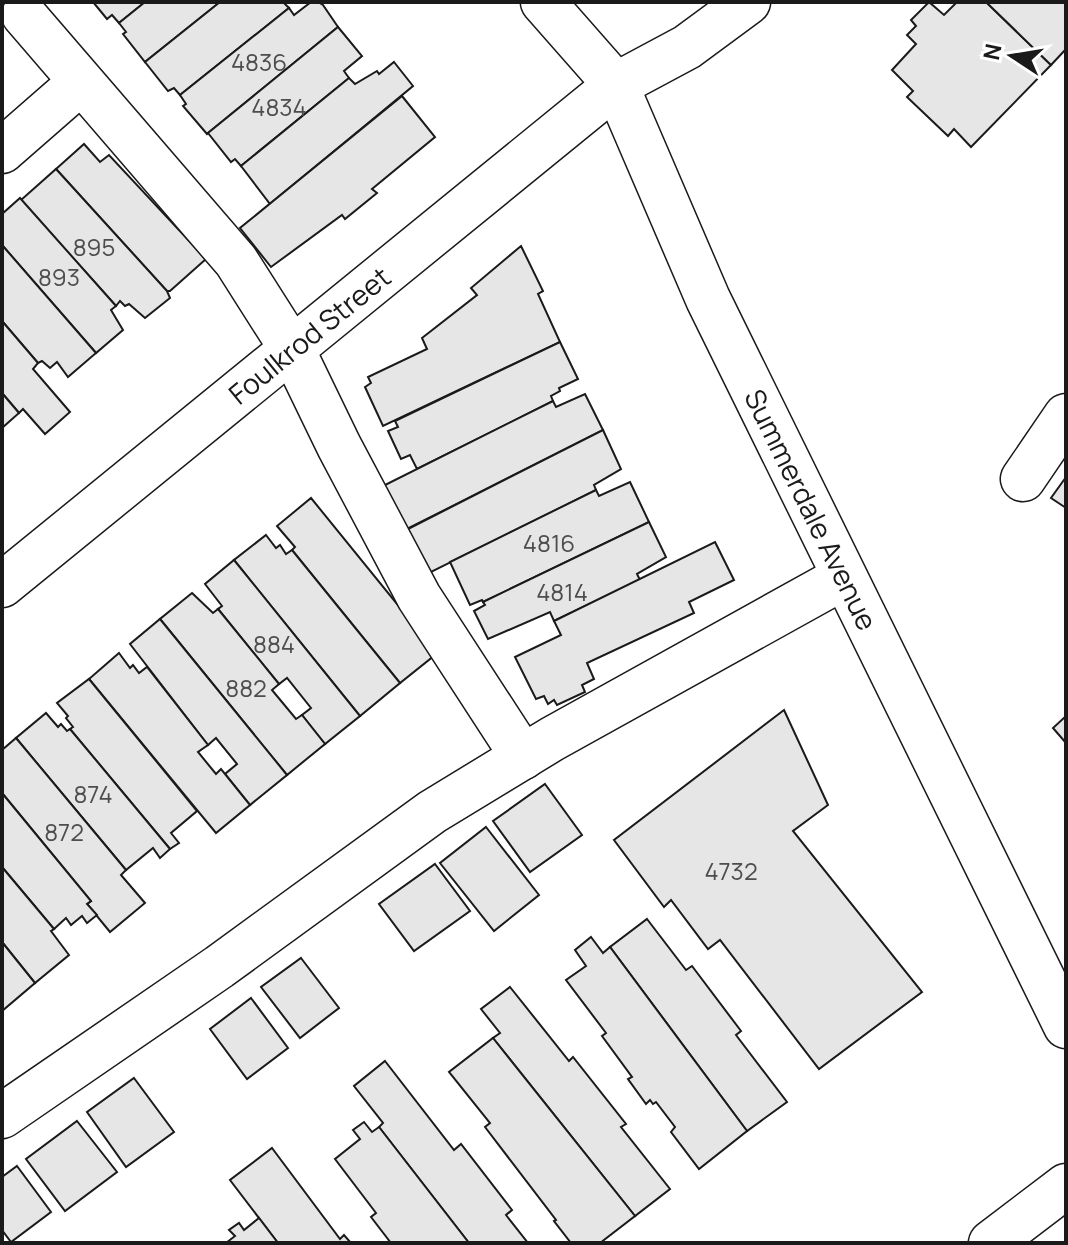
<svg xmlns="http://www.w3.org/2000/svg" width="1068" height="1245" font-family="Manrope,sans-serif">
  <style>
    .building { fill: #e6e6e6; stroke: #1a1a1a; stroke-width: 2 }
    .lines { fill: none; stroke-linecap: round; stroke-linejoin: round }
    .minor-casing { stroke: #1a1a1a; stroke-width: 47 }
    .major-casing { stroke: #1a1a1a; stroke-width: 47 }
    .highway-casing { stroke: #1a1a1a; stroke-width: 47 }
    .minor { stroke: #fff; stroke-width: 44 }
    .major { stroke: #fff; stroke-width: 44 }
    .highway { stroke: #fff; stroke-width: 44 }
    .labels { text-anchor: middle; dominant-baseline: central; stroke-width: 6; stroke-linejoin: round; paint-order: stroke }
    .number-label { font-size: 24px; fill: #4d4d4d }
    .street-label { font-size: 28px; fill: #1a1a1a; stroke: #fff }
  </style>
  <rect width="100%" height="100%" fill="#fff"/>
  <!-- building -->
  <g class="building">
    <path d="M93,2h52l-26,21 -7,-8 -5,4z"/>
    <path d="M145,2h75l-75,60 -22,-28 3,-2 -7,-9z"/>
    <path d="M220,2h63l6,6 -109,87 -6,-7 -6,3 -23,-29z"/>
    <path d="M311,2h7l5,3 15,22 -131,107 -24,-28 3,-2 -6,-9 109,-87 5,7z"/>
    <path d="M929,2l15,13 13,-13h29l65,63 -80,82 -17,-18 -6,7 -41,-39 6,-6 -21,-21 24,-26 -9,-9 9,-9 -5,-6z"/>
    <path d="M986,2h80v47l-15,16z"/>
    <path d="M338,27l24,29 -18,15 5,7 -108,88 -6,-7 -4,3 -23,-29z"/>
    <path d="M394,62l19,24 -143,118 -29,-38 108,-88 6,6 22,-13 2,3z"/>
    <path d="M402,96l33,41 -63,52 5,4 -32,26 -3,-4 -71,52 -31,-39z"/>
    <path d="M84,144l16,18 9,-7 97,104 -36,32h-3l-111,-122z"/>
    <path d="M56,169l111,122 3,7 -25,20 -16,-14 -4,2 -5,-5 -4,5 -95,-106z"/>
    <path d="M20,198l96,108 -5,4 12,20 -27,23 -94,-108v-31z"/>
    <path d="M2,245l94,108 -28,24 -11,-15 -7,6 -8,-7 -4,2 -36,-42z"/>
    <path d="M521,246l22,45 -5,3 22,48 -177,84 -18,-39 6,-4 -3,-6 59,-28 -5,-11 55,-43 -6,-7z"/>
    <path d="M2,321l36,42 -5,6 37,43 -25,22 -22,-25 -4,4 -17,-20z"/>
    <path d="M560,342l18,37 -19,9 1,3 -9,5 2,5 -136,68 -7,-14 -9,4 -13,-28 10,-4 -3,-6z"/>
    <path d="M2,393l17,20 -17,15z"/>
    <path d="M585,394l18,36 -198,100 -22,-44 170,-85 3,6z"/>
    <path d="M603,430l18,39 -27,16 2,5 -167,83 -21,-44z"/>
    <path d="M1066,477v31l-15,-10z"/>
    <path d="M630,482l19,40 -166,80 -1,-2 -12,5 -20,-43 146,-72 3,6z"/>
    <path d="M311,498l108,133 -3,2 19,22 -35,28 -108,-133 3,-3 -18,-21z"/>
    <path d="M649,522l17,35 -29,17 3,6 -86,41 -4,-9 -62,27 -14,-28 11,-6 -2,-3z"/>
    <path d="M266,535l10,13 4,-3 6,9 6,-4 108,133 -40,33 -126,-156z"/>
    <path d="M715,542l19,38 -45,22 5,11 -107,50 7,16 -12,6 3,7 -28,13 -3,-5 -6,4 -4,-8 -8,3 -21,-42 46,-22 -7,-14z"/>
    <path d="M234,560l126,156 -35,28 -23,-29 9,-7 -24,-30 -8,6 -61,-75 4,-3 -17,-22z"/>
    <path d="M192,593l21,20 5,-4 61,75 -7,6 24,29 6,-4 23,29 -38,31 -127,-156z"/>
    <path d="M160,619l127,156 -37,30 -25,-31 12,-10 -21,-26 -8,7 -78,-101z"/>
    <path d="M119,653l11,15 3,-3 6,8 8,-6 61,78 -10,7 18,22 5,-5 29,36 -34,28 -127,-154z"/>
    <path d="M89,679l108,132 -26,22 8,10 -9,6 -100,-120 3,-2 -7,-9 2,-2 -11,-13z"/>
    <path d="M784,710l44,95 -35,26 129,161 -103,77 -99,-129 -12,9 -37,-49 -7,7 -50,-67z"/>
    <path d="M46,713l12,14 3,-3 6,7 3,-2 100,120 -10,9 -7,-10 -27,22 -110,-132z"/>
    <path d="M1066,716v27l-13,-15z"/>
    <path d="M16,738l110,132 -5,5 24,28 -35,29 -23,-28 4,-3 -89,-108v-43z"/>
    <path d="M545,784l37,51 -52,37 -37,-51z"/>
    <path d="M2,793l89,108 -4,3 10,11 -10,8 -5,-7 -11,9 -5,-7 -12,11 -52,-62z"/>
    <path d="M486,827l53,68 -45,36 -54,-68z"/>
    <path d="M435,864l35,47 -56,40 -35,-47z"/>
    <path d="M2,867l52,62 -3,2 18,24 -34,28 -33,-41z"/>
    <path d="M647,919l39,51 6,-4 49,65 -5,4 51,67 -40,29 -137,-184z"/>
    <path d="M591,937l12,16 7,-6 137,184 -48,38 -28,-37 4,-5 -19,-25 -3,2 -3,-4 -4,4 -18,-25 4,-2 -30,-41 4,-3 -40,-53 20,-14 -11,-16z"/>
    <path d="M2,942l33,41 -33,28z"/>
    <path d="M301,958l38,50 -39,30 -39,-51z"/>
    <path d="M510,987l59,74 4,-4 53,67 -5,3 49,62 -35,27 -142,-178 7,-5 -19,-24z"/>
    <path d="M251,998l37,50 -41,31 -37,-50z"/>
    <path d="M493,1038l142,178 -35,27h-29l-17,-22 2,-1 -71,-93 5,-4 -41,-51z"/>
    <path d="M385,1061l69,89 7,-6 51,66 -6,5 22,28h-59l-90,-116 4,-4 -29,-37z"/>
    <path d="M134,1078l40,54 -48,35 -39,-55z"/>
    <path d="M77,1121l40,51 -52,39 -39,-52z"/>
    <path d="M364,1122l8,10 7,-5 90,116h-78l-20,-26 5,-4 -41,-54 25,-20 -7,-9z"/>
    <path d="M272,1148l68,91 4,-4 7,8h-73l-48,-63z"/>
    <path d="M17,1166l34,46 -40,30 -9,-12v-53z"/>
    <path d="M259,1218l19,25h-52l9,-7 -6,-6 10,-7 5,7z"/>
  </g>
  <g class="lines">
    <defs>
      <g id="minor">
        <path d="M24,15l212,246 56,88 47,97 80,151 104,160"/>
        <path d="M2,151l79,-69"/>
        <path d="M1023,479l43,-63"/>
        <path id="s1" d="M2,585l614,-500 71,-38 61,-45"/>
        <path d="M2,1116l217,-149 213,-155 120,-73 292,-162"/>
      </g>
      <g id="major">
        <path id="s2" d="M543,2l73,83 92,214 358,727"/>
      </g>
      <path id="highway" d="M991,1243l75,-57"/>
    </defs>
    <!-- minor casing -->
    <use href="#minor" class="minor-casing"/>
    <!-- major casing -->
    <use href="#major" class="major-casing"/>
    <!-- highway casing -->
    <use href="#highway" class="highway-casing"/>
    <!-- minor -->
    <use href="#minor" class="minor"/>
    <!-- major -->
    <use href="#major" class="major"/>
    <!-- highway -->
    <use href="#highway" class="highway"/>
  </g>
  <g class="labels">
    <!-- number labels -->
    <g class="number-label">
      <text x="259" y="61">4836</text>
      <text x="279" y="106">4834</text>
      <text x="94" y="246">895</text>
      <text x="59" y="276">893</text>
      <text x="549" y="542">4816</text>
      <text x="562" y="591">4814</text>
      <text x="274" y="643">884</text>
      <text x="246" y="687">882</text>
      <text x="93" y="793">874</text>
      <text x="64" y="831">872</text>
      <text x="731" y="870">4732</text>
    </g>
    <!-- street labels -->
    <g class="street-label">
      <text stroke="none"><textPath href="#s1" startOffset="396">Foulkrod Street</textPath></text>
      <text stroke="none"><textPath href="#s2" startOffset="578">Summerdale Avenue</textPath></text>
    </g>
  </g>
  <!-- border -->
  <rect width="1068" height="1245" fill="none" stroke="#1a1a1a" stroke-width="8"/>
  <!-- north arrow -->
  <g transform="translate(1012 56) rotate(282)" stroke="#ffffff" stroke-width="6" paint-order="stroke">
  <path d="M0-6L14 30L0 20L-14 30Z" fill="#1a1a1a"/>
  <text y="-12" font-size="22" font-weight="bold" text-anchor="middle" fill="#1a1a1a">N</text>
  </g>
</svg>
